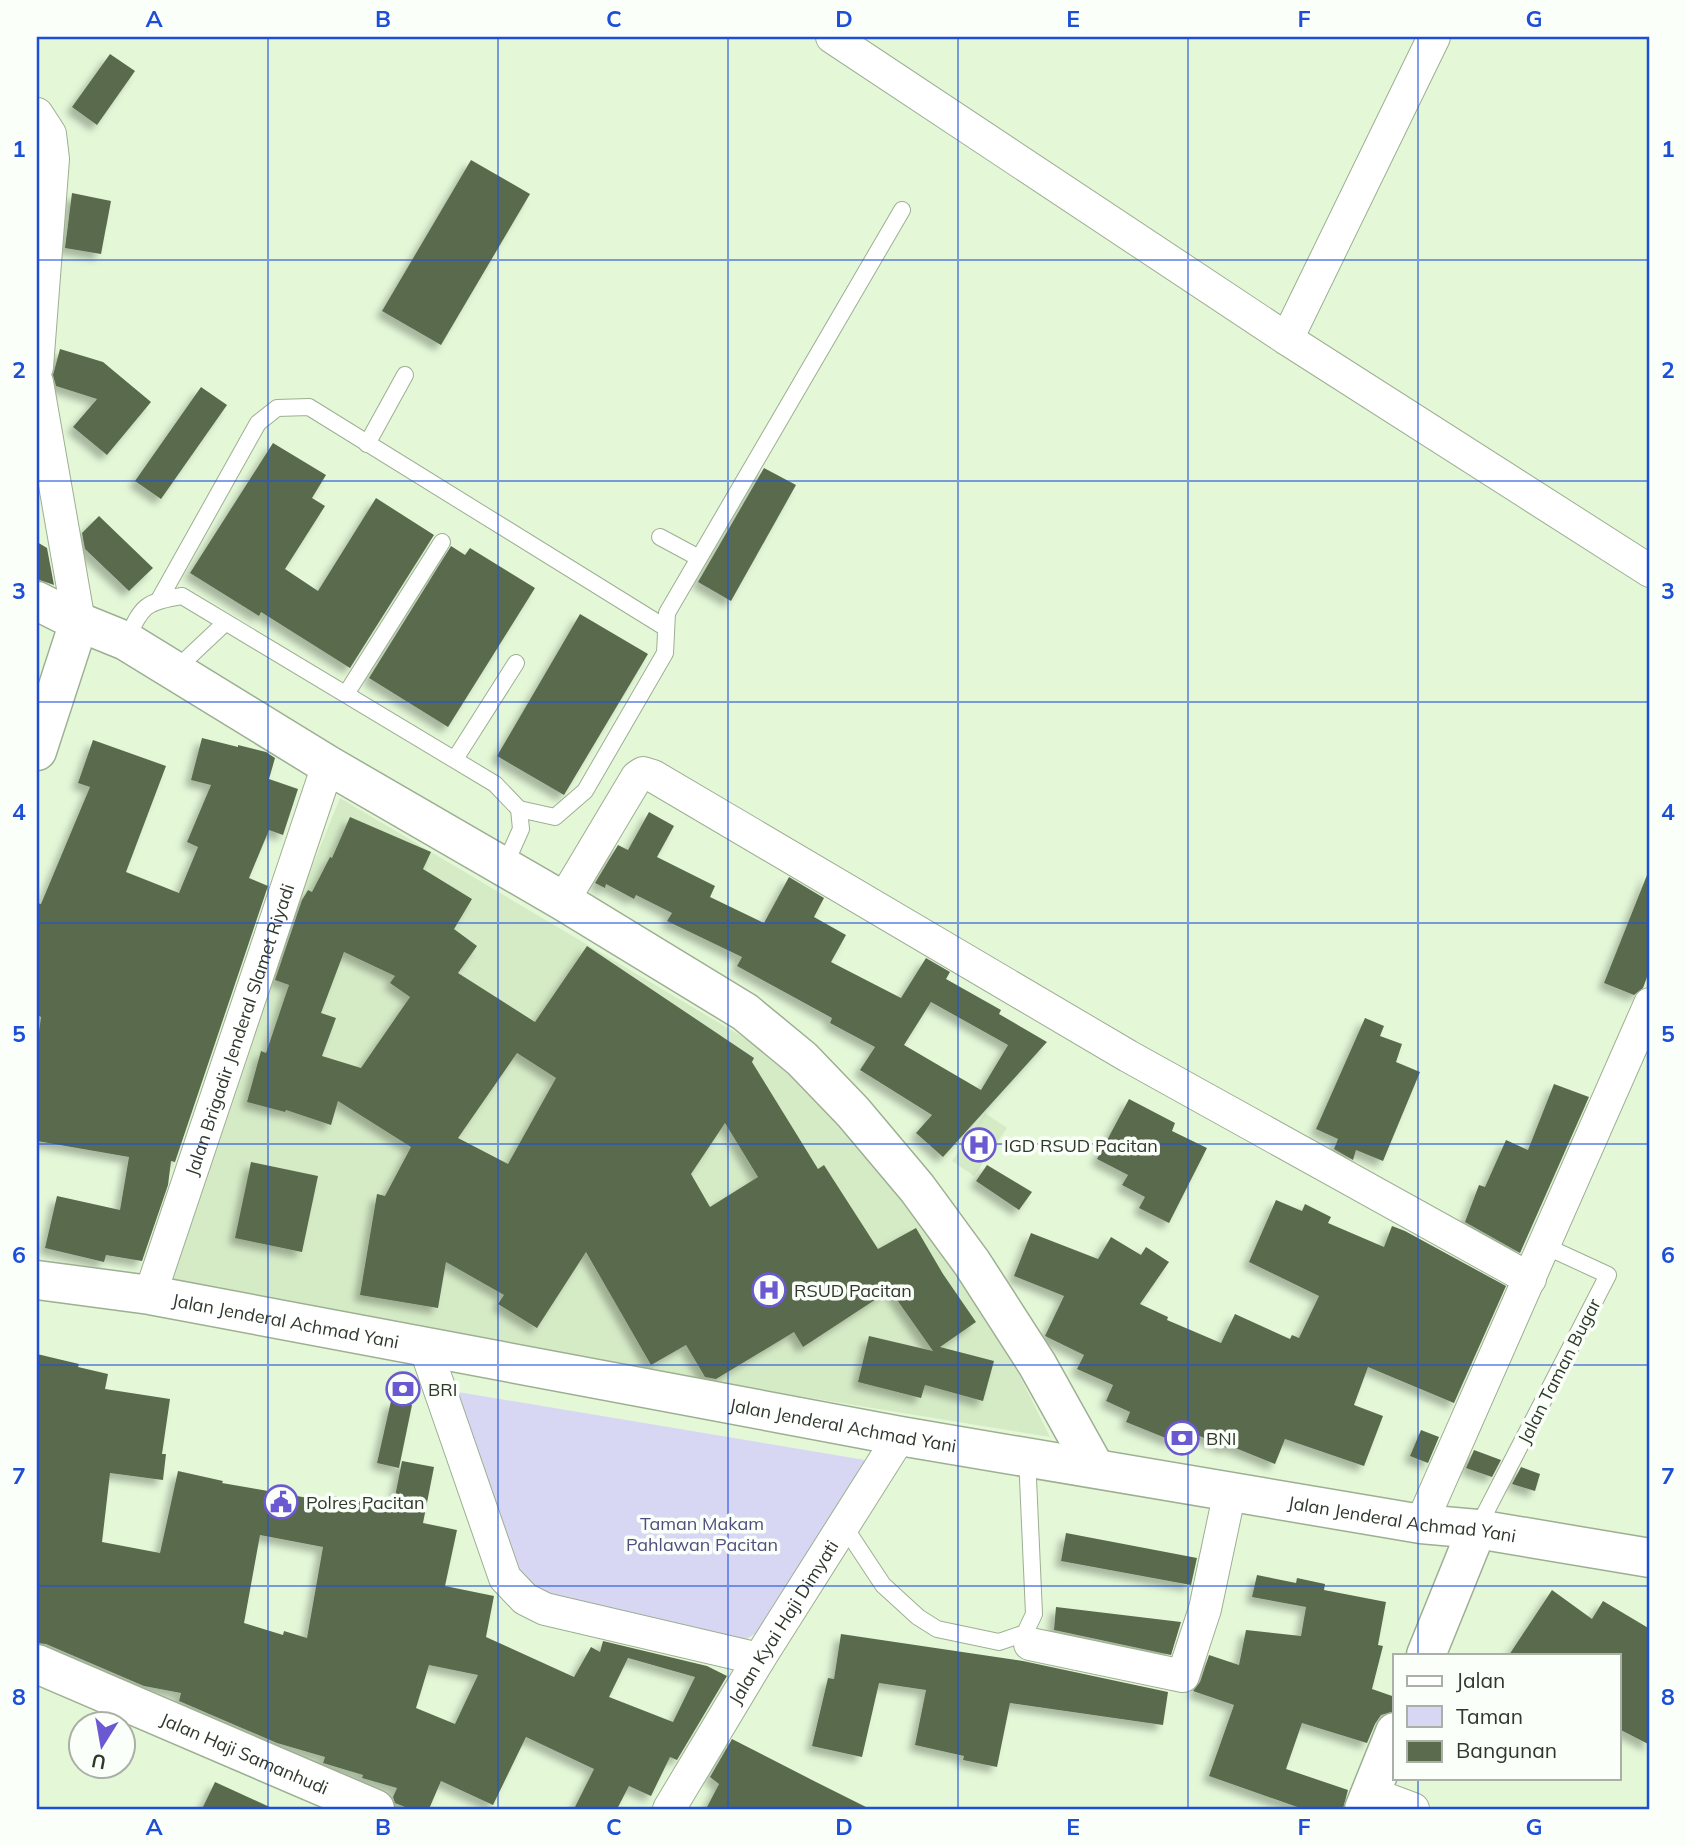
<svg xmlns="http://www.w3.org/2000/svg" width="1687" height="1846" font-family="Mulish,sans-serif">
  <style>
    .built { fill: #d5ebc6 }
    .green { fill: #d7d7f3 }
    .building { fill: #5a6b4e; fill-rule: evenodd; filter: url(#shadow) }
    .lines { fill: none; stroke-linecap: round; stroke-linejoin: round }
    .lane-casing { stroke: #9daf92; stroke-width: 18 }
    .street-casing { stroke: #9daf92; stroke-width: 34 }
    .secondary-casing { stroke: #9daf92; stroke-width: 41 }
    .lane { stroke: #fff; stroke-width: 16 }
    .street { stroke: #fff; stroke-width: 32 }
    .secondary { stroke: #fff; stroke-width: 38 }
    .grid { fill: none; stroke: #1d4ed8; stroke-width: 2; stroke-opacity: 0.55 }
    .labels { text-anchor: middle; dominant-baseline: central; stroke-width: 7; stroke-linejoin: round; paint-order: stroke }
    .street-label { font-size: 18px; fill: #30382c; stroke: #fbfff9 }
    .poi-label { font-size: 18px; fill: #30382c; stroke: #fbfff9; text-anchor: start }
    .park-label { font-size: 18px; fill: #514e7f; stroke: #fbfff9 }
    .neatline { fill: none; stroke: #1d4ed8; stroke-width: 2.5 }
    .grid-label { font-size: 23px; text-anchor: middle; font-weight: bold; fill: #1d4ed8 }
  </style>
  <defs>
    <filter id="shadow"><feDropShadow dx="-6" dy="6" stdDeviation="3.5" flood-color="#0004"/></filter>
  </defs>
  <rect width="100%" height="100%" fill="#e4f8d8"/>
  <!-- built -->
  <g class="built">
    <path d="M340,798l408,242 118,99 100,128 84,170 -883,-144 125,-377z"/>
    <path d="M985,1113l22,15 -33,48 -22,-15z"/>
  </g>
  <!-- green -->
  <path class="green" d="M458,1392l413,69 -113,171 -20,12 -202,-51 -22,-23z"/>
  <!-- building -->
  <g class="building">
    <path d="M110,54l25,17 -38,54 -25,-18z"/>
    <path d="M471,160l59,34 -89,151 -59,-34z"/>
    <path d="M72,193l39,8 -10,53 -36,-6z"/>
    <path d="M60,349l43,13 48,40 -44,53 -34,-28 24,-28 -41,-13 -3,-11z"/>
    <path d="M201,387l26,18 -66,94 -26,-18z"/>
    <path d="M273,443l53,32 -14,23 13,8 -40,63 33,22 58,-93 58,37 -84,133 -89,-56 -2,4 -69,-43z"/>
    <path d="M764,468l32,17 -65,116 -33,-19z"/>
    <path d="M99,516l54,52 -24,23 -44,-42 -3,-16z"/>
    <path d="M37,542l10,6 7,37 -17,-6z"/>
    <path d="M451,546l14,9 5,-7 65,40 -87,139 -79,-49z"/>
    <path d="M580,614l68,40 -84,141 -67,-39z"/>
    <path d="M202,738l36,9v-2l28,7 9,6 -6,21 29,10 -15,46 -14,-5 -20,48 19,8 -93,276 -4,-1 -3,24 -26,76 -36,-6 -2,7 -59,-14 12,-52 63,14 9,-53 -92,-16v-95l4,-29 -4,-2v-112l4,1 49,-117 -12,-4 15,-43 73,26 -40,106 53,21 19,-46 -11,-5 24,-57 -20,-5z"/>
    <path d="M649,812l25,14 -17,31 58,29 -5,11 54,26 25,-46 35,21 -10,19 32,18 -15,27 70,36 25,-40 24,14 -4,7 55,31 -2,4 48,28 -104,115 -27,-24 16,-18 -72,-45 15,-23 -45,-24 2,-5 -95,-52 5,-9 -75,-36 5,-8 -36,-18 -2,4 -28,-15 -1,4 -10,-5 23,-38 10,5zM931,1002l77,43 -27,45 -77,-45z"/>
    <path d="M350,817l81,35 -8,17 49,30 -18,30 23,17 -19,27 77,49 52,-76 167,112 -2,4 66,107 6,-4 54,84 38,-21 27,46 33,48 -36,25 54,14 -11,40 -58,-16 -4,13 -63,-16 11,-46 64,15 -43,-61 -87,57 -9,-15 -78,47 -11,-2 -19,-32 -35,20 -65,-113 -49,76 -39,-24 6,-9 -58,-33 -8,46 -78,-13 17,-101 8,2 26,-49 -73,-46 -7,24 -45,-15 -1,2 -38,-10 14,-51 5,2 23,-68 -14,-5 27,-80 6,-10 4,2 18,-35 2,1zM344,952l51,24 -5,7 20,14 -49,71 -39,-12 14,-38 -15,-5zM517,1053l39,25 -48,86 -50,-26zM725,1123l33,54 -48,30 -19,-33z"/>
    <path d="M1649,870l1,99 -7,19 -9,7 -30,-12z"/>
    <path d="M1365,1018l19,8 -4,10 22,8 -6,18 24,10 -37,89 -27,-11 -3,10 -19,-11 4,-10 -22,-10z"/>
    <path d="M1554,1084l35,13 -69,156 -55,-31 14,-37 6,2 21,-47 22,10z"/>
    <path d="M1129,1099l46,24 -3,8 35,17 -38,75 -30,-15 6,-11 -23,-12 6,-10 -31,-16z"/>
    <path d="M251,1162l67,14 -16,76 -67,-14z"/>
    <path d="M987,1165l45,27 -13,18 -43,-29z"/>
    <path d="M1276,1200l26,11 3,-7 26,13 -3,6 56,24 8,-21 13,5 101,55 -52,117 -86,-36 -14,38 29,11 -19,50 -79,-27 -10,25 -47,-19 -1,3 -48,-21 -6,14 -47,-19 4,-10 -24,-11 7,-16 -36,-16 7,-14 -39,-19 19,-40 -50,-20 17,-43 67,26 13,-22 30,18 5,-8 23,15 -29,42 28,13 -1,3 54,23 14,-29 55,25 2,-4 7,3 20,-42 -70,-34z"/>
    <path d="M37,1354l42,10 -1,3 30,7 -3,15 65,10 -8,55h4l-3,26 -53,-7 -8,69 58,11 18,-82 45,10 -1,2 109,19 1,-6 61,11 9,-46 32,6 -11,56 34,7 -12,56 49,10 -8,41 88,40 17,-30 9,5 3,-11 104,25 20,10 -50,84 -7,-3 -19,39 -22,-10 -12,23h-43l20,-40 -68,-32 -33,68 -52,-24 -12,28h-19l-15,-6 -2,-6 4,-9 -35,-10 1,-3 -40,-12 2,-6 -48,-14 -98,-42 2,-8 -37,-7 -98,-42 -9,-1zM260,1535l63,12 -16,91 -23,-7 -1,4 -39,-12zM628,1658l67,19 -22,45 -64,-25zM429,1665l49,10 -23,49 -39,-16z"/>
    <path d="M391,1401l21,4 -13,63 -22,-5z"/>
    <path d="M1421,1430l18,7 -11,26 -18,-7z"/>
    <path d="M1474,1450l27,10 -9,17 -26,-9z"/>
    <path d="M1521,1467l19,7 -5,17 -23,-7z"/>
    <path d="M1066,1533l131,25 -6,27 -130,-24z"/>
    <path d="M1257,1575l39,8 1,-5 28,6 -1,6 62,12 -8,43 5,1 -11,43 23,8v14l-14,4 -6,9 -8,19 -65,-20 -16,46 62,21 -5,19h-40l-94,-33 25,-71 -41,-14 7,-9 9,-27 30,10 7,-35 55,6 5,-29 -54,-10z"/>
    <path d="M1552,1590l40,29 11,-18 47,28v116l-31,-16v-74h-110z"/>
    <path d="M1056,1607l125,15 -10,33 -117,-25z"/>
    <path d="M841,1634l182,27 145,31 -5,33 -153,-22 -13,64 -34,-7 1,-4 -49,-11 11,-55 -47,-7 -17,74 -50,-11 16,-68 6,1z"/>
    <path d="M732,1739l84,43 54,27h-164l13,-25 -9,-7z"/>
    <path d="M215,1782l59,27h-72z"/>
  </g>
  <g class="lines">
    <defs>
      <g id="lane">
        <path d="M367,444l38,-69"/>
        <path d="M660,537l39,21"/>
        <path d="M159,600l99,-177 19,-15 32,-1 357,221"/>
        <path d="M126,641c16,-34 17,-39 56,-45l313,188 24,25 2,20 -17,38"/>
        <path d="M175,670l50,-47"/>
        <path d="M346,694l96,-152"/>
        <path d="M455,759l61,-96"/>
        <path d="M519,809l36,8 30,-26 80,-138 2,-40 235,-403"/>
        <path d="M844,1526l39,59 35,32 19,12 62,13 26,-9 9,-19 -7,-158"/>
        <path d="M1477,1529l131,-254 -63,-29"/>
      </g>
      <g id="street">
        <path d="M832,37l455,302 363,232"/>
        <path d="M37,114l13,20 3,25 -16,208"/>
        <path d="M1287,339l147,-302"/>
        <path d="M37,382l42,240"/>
        <path d="M563,901l74,-124 6,-4 10,3 475,280 402,223"/>
        <path id="s1" d="M150,1295l178,-530"/>
        <path d="M425,1347l80,231 20,21 20,10 214,50"/>
        <path d="M1421,1524l229,-520"/>
        <path d="M1030,1644l153,32 22,-67 25,-118"/>
        <path d="M1370,1793l43,16"/>
        <path id="s2" d="M669,1809l90,-150 141,-223"/>
      </g>
      <g id="secondary">
        <path d="M37,601l42,21 47,19 202,124 235,136 182,111 57,47 51,53 64,76 55,75 65,101 58,104"/>
        <path d="M37,751l42,-129"/>
        <path id="s3" d="M37,1280l113,15 750,141 521,88 56,5 173,29"/>
        <path d="M1426,1655l51,-126"/>
        <path id="s4" d="M37,1664l338,145"/>
        <path d="M1364,1809l31,-77"/>
      </g>
    </defs>
    <!-- lane casing -->
    <use href="#lane" class="lane-casing"/>
    <!-- street casing -->
    <use href="#street" class="street-casing"/>
    <!-- secondary casing -->
    <use href="#secondary" class="secondary-casing"/>
    <!-- lane -->
    <use href="#lane" class="lane"/>
    <!-- street -->
    <use href="#street" class="street"/>
    <!-- secondary -->
    <use href="#secondary" class="secondary"/>
  </g>
  <!-- grid -->
  <path class="grid" d="M268,37v1772M498,37v1772M728,37v1772M958,37v1772M1188,37v1772M1418,37v1618M37,260h1613M37,481h1613M37,702h1613M37,923h1613M37,1144h1613M37,1365h1613M37,1586h1613M1418,1778v31"/>
  <!-- icons -->
  <defs>
    <symbol id="hospital-ring" viewBox="-11 -11 22 22"><circle r="9.5" fill="#fbfff9" stroke="#6b59d2" stroke-width="1.5"/><path d="M-5-5h3v3.5h4V-5h3V5h-3V1.5h-4V5h-3Z" fill="#6b59d2"/></symbol>
    <symbol id="bank-ring" viewBox="-11 -11 22 22"><circle r="9.5" fill="#fbfff9" stroke="#6b59d2" stroke-width="1.5"/><path d="M-6-4H6V4H-6ZM0-2.3a2.3 2.3 0 1 0 0 4.6a2.3 2.3 0 1 0 0-4.6Z" fill="#6b59d2"/></symbol>
    <symbol id="civic-ring" viewBox="-11 -11 22 22"><circle r="9.5" fill="#fbfff9" stroke="#6b59d2" stroke-width="1.5"/><path d="M-.6-6.5H3V-4.5H.6V-3L4-1V1h2V6H-6V1h2V-1L-.6-3ZM-1.2 2.5V6h2.4V2.5Z" fill="#6b59d2"/></symbol>
  </defs>
  <g fill-rule="evenodd">
    <use href="#hospital-ring" x="960" y="1126" width="38" height="38"/>
    <use href="#hospital-ring" x="750" y="1271" width="38" height="38"/>
    <use href="#bank-ring" x="384" y="1370" width="38" height="38"/>
    <use href="#bank-ring" x="1163" y="1419" width="38" height="38"/>
    <use href="#civic-ring" x="262" y="1483" width="38" height="38"/>
  </g>
  <g class="labels">
    <!-- street labels -->
    <g class="street-label">
      <text stroke="none"><textPath href="#s1" startOffset="280">Jalan Brigadir Jenderal Slamet Riyadi</textPath></text>
      <text stroke="none"><textPath href="#s3" startOffset="252">Jalan Jenderal Achmad Yani</textPath></text>
      <text transform="translate(1559 1371) rotate(-63)">Jalan Taman Bugar</text>
      <text stroke="none"><textPath href="#s3" startOffset="819">Jalan Jenderal Achmad Yani</textPath></text>
      <text stroke="none"><textPath href="#s3" startOffset="1386">Jalan Jenderal Achmad Yani</textPath></text>
      <text stroke="none"><textPath href="#s2" startOffset="219">Jalan Kyai Haji Dimyati</textPath></text>
      <text stroke="none"><textPath href="#s4" startOffset="226">Jalan Haji Samanhudi</textPath></text>
    </g>
    <!-- poi labels -->
    <g class="poi-label">
      <text x="1004" y="1145">IGD RSUD Pacitan</text>
      <text x="794" y="1290">RSUD Pacitan</text>
      <text x="428" y="1389">BRI</text>
      <text x="1206" y="1438">BNI</text>
      <text x="306" y="1502">Polres Pacitan</text>
    </g>
    <!-- park labels -->
    <g class="park-label">
      <text x="702" y="1523">Taman Makam<tspan x="702" dy="21">Pahlawan Pacitan</tspan></text>
    </g>
  </g>
  <!-- border -->
  <rect width="1687" height="1846" fill="none" stroke="#fbfff9" stroke-width="77"/>
  <!-- legend -->
  <rect x="1393" y="1654" width="228" height="126" fill="#fbfff9" stroke="#aaafa7" stroke-width="2"/>
  <rect x="1407" y="1676" width="35" height="10" fill="#ffffff" stroke="#aaafa7" stroke-width="2"/>
  <text x="1456" y="1688" font-size="21" fill="#30382c">Jalan</text>
  <rect x="1407" y="1706" width="35" height="21" fill="#d7d7f3" stroke="#aaafa7" stroke-width="2"/>
  <text x="1456" y="1724" font-size="21" fill="#30382c">Taman</text>
  <rect x="1407" y="1741" width="35" height="21" fill="#5a6b4e" stroke="#aaafa7" stroke-width="2"/>
  <text x="1456" y="1758" font-size="21" fill="#30382c">Bangunan</text>
  <!-- north arrow -->
  <g transform="translate(102 1745) rotate(191)"><circle r="33" fill="#fbfff9" stroke="#aaafa7" stroke-width="2"/>
  <path d="M0-5L12 26L0 18L-12 26Z" fill="#6b59d2"/>
  <text y="-10" font-size="19" font-weight="bold" text-anchor="middle" fill="#30382c">U</text>
  </g>
  <rect x="38" y="38" width="1610" height="1770" class="neatline"/>
  <g class="grid-label">
    <text x="154" y="27">A</text>
    <text x="383" y="27">B</text>
    <text x="614" y="27">C</text>
    <text x="844" y="27">D</text>
    <text x="1073" y="27">E</text>
    <text x="1304" y="27">F</text>
    <text x="1534" y="27">G</text>
    <text x="19" y="157">1</text>
    <text x="1668" y="157">1</text>
    <text x="19" y="378">2</text>
    <text x="1668" y="378">2</text>
    <text x="19" y="599">3</text>
    <text x="1668" y="599">3</text>
    <text x="19" y="820">4</text>
    <text x="1668" y="820">4</text>
    <text x="19" y="1042">5</text>
    <text x="1668" y="1042">5</text>
    <text x="19" y="1263">6</text>
    <text x="1668" y="1263">6</text>
    <text x="19" y="1484">7</text>
    <text x="1668" y="1484">7</text>
    <text x="19" y="1705">8</text>
    <text x="1668" y="1705">8</text>
    <text x="154" y="1835">A</text>
    <text x="383" y="1835">B</text>
    <text x="614" y="1835">C</text>
    <text x="844" y="1835">D</text>
    <text x="1073" y="1835">E</text>
    <text x="1304" y="1835">F</text>
    <text x="1534" y="1835">G</text>
  </g>
</svg>
